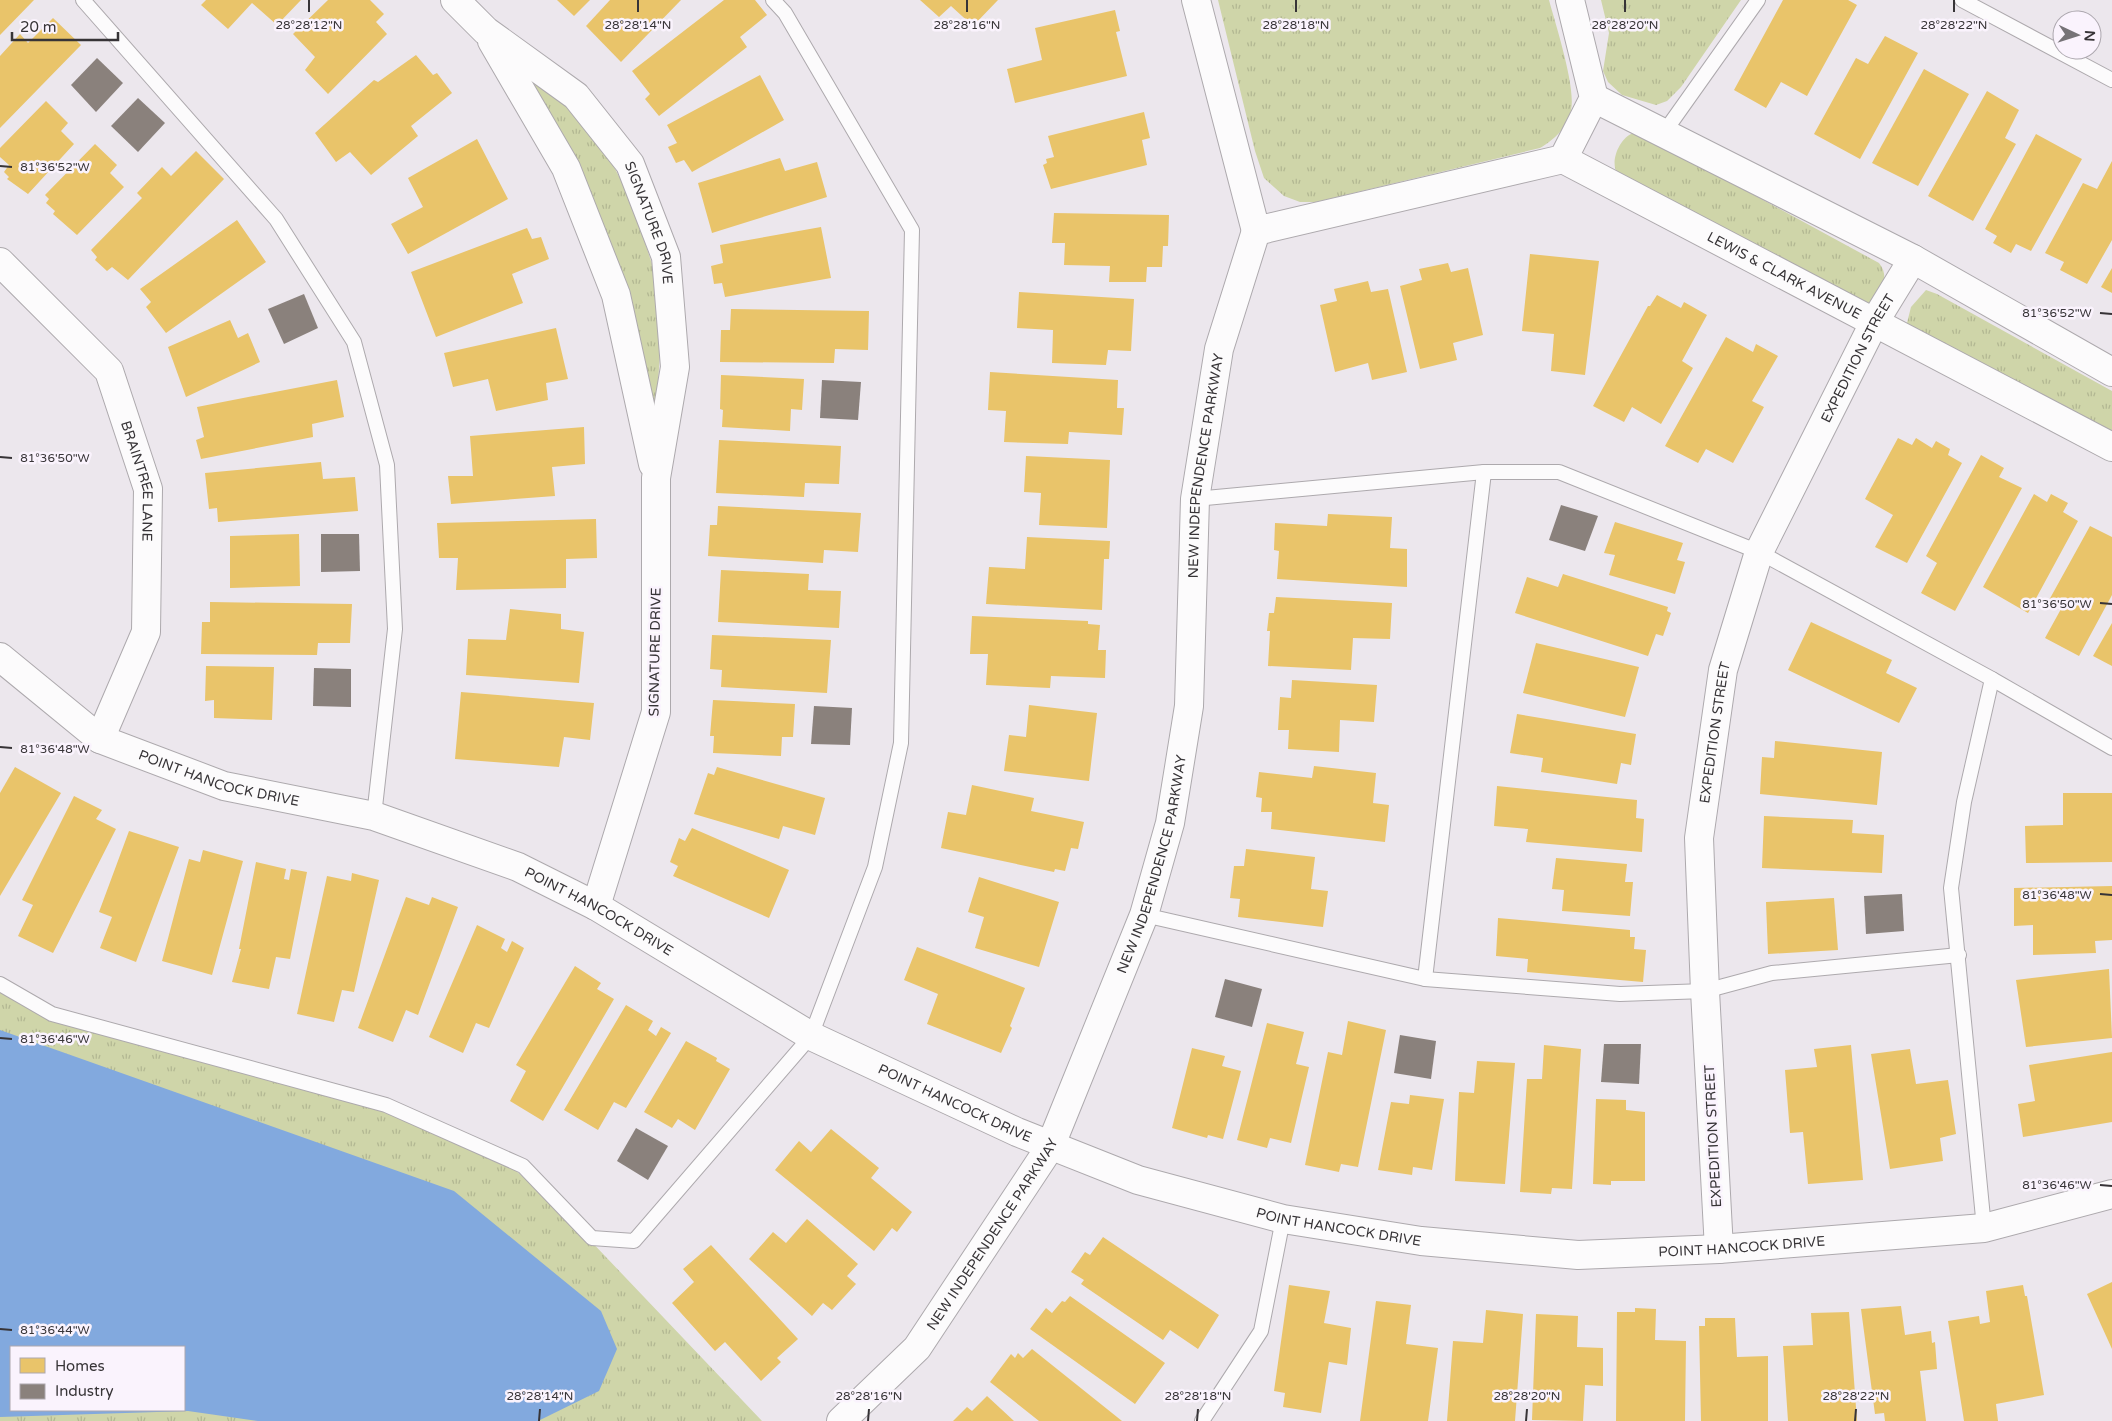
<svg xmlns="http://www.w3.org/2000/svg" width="2112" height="1421" font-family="'Varela Round',sans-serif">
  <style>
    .park { fill: url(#park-tufts); fill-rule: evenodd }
    .water { fill: #82a9de; fill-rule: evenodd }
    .homes { fill: #e9c46a }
    .industry { fill: #8a817c }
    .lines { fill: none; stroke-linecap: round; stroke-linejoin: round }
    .service-casing { stroke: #ada9ad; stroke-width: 16 }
    .minor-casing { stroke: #ada9ad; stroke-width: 30 }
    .tertiary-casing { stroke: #ada9ad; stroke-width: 30 }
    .service { stroke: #fcfbfc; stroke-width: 14 }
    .minor { stroke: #fcfbfc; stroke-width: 28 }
    .tertiary { stroke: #fcfbfc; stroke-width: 28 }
    .ticks { fill: none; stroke: #373437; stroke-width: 2 }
    .labels { text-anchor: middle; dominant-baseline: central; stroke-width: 5; stroke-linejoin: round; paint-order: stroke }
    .street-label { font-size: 14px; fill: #373437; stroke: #faf3fd }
    .ticks-label { font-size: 12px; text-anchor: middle; fill: #373437; stroke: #faf3fd; stroke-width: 5; stroke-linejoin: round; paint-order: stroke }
  </style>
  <defs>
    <pattern id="park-tufts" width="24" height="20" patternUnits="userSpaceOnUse" patternTransform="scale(1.25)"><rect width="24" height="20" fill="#cfd5a9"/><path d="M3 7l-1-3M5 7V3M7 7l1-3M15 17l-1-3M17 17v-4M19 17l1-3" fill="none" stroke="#b2b792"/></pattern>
  </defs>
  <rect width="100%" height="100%" fill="#ece7ed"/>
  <!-- park -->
  <g class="park">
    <path d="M1218,0h331c7,26 27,87 22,110 -3,17 -17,30 -31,38l-224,54h-16l-16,-6 -20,-18 -9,-27z"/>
    <path d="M1601,0h140l-60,87 -14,14 -11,4 -34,-10 -14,-13 -5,-11 6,-38z"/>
    <path d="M517,65l30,17 63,77 21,41 22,67 7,85 -3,47 -3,3h-4z"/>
    <path d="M1633,133h7l239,130c13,17 -1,27 -10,42l-253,-134c-5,-12 4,-33 17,-38z"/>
    <path d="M1926,290l11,4 175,97v52l-206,-116 5,-20z"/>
    <path d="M0,987l50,29 340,97 125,57 51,45 196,206h-762zM11,1347h173v63h-173z"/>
  </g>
  <!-- water -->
  <path class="water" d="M0,1030l454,161 147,120 16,38 -18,42 -61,30h-280l-70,-10 -188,6zM11,1347h173v63h-173z"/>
  <!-- homes -->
  <g class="homes">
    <path d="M0,0h34l-34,35z"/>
    <path d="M206,0h95l-24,25 -25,-22 -24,26 -27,-24z"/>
    <path d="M328,0h42l14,14 -8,8 11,12 -59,60 -23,-24 10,-13 -22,-23z"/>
    <path d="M557,0h33l-16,16z"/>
    <path d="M610,0h71l-60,62 -35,-36z"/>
    <path d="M724,0h31l12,15 -27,22 7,10 -88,69 -14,-17 5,-5 -18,-23z"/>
    <path d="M920,0h78l-25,26 -22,-20 -12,11z"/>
    <path d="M1783,0h65l9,5 -50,91 -26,-14 -15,26 -32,-18z"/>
    <path d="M1115,10l5,21 -4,1 11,44 -112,27 -8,-34 35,-9 -7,-32z"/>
    <path d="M53,18l28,27 -81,83v-72l20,-22 8,9z"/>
    <path d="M1885,36l33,17 -58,106 -46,-25 42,-76 12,6z"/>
    <path d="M416,55l17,20 4,-2 15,20 -41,33 7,10 -47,39 -21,-23 -14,10 -21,-29 59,-53 4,2z"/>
    <path d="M1924,69l45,25 -51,92 -46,-23z"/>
    <path d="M760,75l24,45 -92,52 -8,-12 -8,3 -8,-16 9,-4 -10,-18z"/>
    <path d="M1987,91l32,19 -14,28 11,6 -43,77 -45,-25z"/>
    <path d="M46,101l22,22 -7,8 13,13 -46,50 -21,-15 2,-2 -5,-5 5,-7 -9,-8v-9z"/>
    <path d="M1144,112l6,26 -8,2 5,25 -96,24 -8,-24 4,-2 -1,-4 8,-2 -6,-21z"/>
    <path d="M2036,134l46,25 -51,92 -15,-7 -5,9 -18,-10 4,-7 -12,-7z"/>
    <path d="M477,139l31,60 -100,55 -17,-30 32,-17 -15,-29z"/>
    <path d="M95,144l22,21 -7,8 14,14 -47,48 -24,-21 2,-3 -9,-8 3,-4 -4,-4z"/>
    <path d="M196,151l28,28 -96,101 -16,-13 -5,4 -12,-11 2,-3 -6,-7 51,-52 -5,-5 25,-26 9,9z"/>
    <path d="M780,158l5,13 32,-9 10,35 -115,36 -14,-50z"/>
    <path d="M2112,161v79l-25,44 -27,-14 4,-8 -19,-9 38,-70 14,6z"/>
    <path d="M1054,213l115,2 -1,31h-5l-1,21h-15l-1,15h-37l1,-16 -46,-1 1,-22h-13z"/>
    <path d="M237,220l29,42 -100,71 -20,-26 5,-5 -11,-13z"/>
    <path d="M821,227l10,51 -106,19 -3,-14 -8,1 -3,-18 12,-3 -3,-18z"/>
    <path d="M527,228l5,11 9,-2 8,22 -37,15 11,29 -87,34 -25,-65z"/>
    <path d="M1530,254l69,7 -14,114 -34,-4 3,-37 -32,-3z"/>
    <path d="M1448,263l3,9 17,-4 15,67 -30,8 4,17 -37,9 -20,-83 22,-6 -3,-11z"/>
    <path d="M2112,268v25l-11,-6z"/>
    <path d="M1368,281l3,11 17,-3 19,83 -35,8 -4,-17 -33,9 -15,-67 17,-4 -3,-12z"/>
    <path d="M1019,292l115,7 -3,52 -23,-1 -2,15 -54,-2 1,-33 -36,-2z"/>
    <path d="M1657,295l24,13 3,-6 23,13 -25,46 11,7 -32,56 -29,-17 -8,15 -31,-16 55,-100h2z"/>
    <path d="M731,309l138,2 -1,39 -33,-1 -1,14 -114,-1 1,-32h9z"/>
    <path d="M230,320l8,18 10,-5 12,29 -74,35 -18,-50z"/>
    <path d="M556,328l12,51 -22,4 2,17 -52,11 -8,-32 -35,8 -9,-34z"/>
    <path d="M1726,337l27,15 3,-8 22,12 -26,45 12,6 -31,56 -27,-14 -8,14 -33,-17z"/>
    <path d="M990,372l128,8 -1,28h7l-2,27 -53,-3 -1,12 -64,-2 2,-31 -18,-1z"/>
    <path d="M721,375l83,4 -2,31 -11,-1 -1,22 -68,-4 1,-17 -3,-1z"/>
    <path d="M337,380l7,37 -32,7 1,13 -112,22 -5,-19 8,-3 -7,-30z"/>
    <path d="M584,427l1,37 -33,3 3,29 -104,8 -3,-28h25l-3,-40z"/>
    <path d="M1898,438l14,7 4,-7 16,10 4,-7 14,8 -2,6 14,8 -55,100 -32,-16 18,-32 -28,-16z"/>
    <path d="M719,440l122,6 -2,38 -34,-1 -1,14 -88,-4z"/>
    <path d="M1981,455l23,13 -5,9 23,11 -67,123 -34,-18 16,-30 -11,-7z"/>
    <path d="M1026,456l84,4 -3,68 -68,-3 2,-32 -17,-1z"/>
    <path d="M321,462l2,17 32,-2 3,34 -140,11 -1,-14 -8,1 -4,-36z"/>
    <path d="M2034,494l13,8 4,-8 17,9 -5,9 15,9 -50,92 -45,-26z"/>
    <path d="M718,506l143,7 -3,39 -34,-2 -1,13 -115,-7 2,-31h7z"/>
    <path d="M1328,514l64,3 -2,31 17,1v38l-130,-8 2,-28 -5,-1 1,-27 52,3z"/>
    <path d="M596,519l1,39 -31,1v29l-110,2 2,-32h-19l-2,-35z"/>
    <path d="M1615,522l68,21 -6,17 8,2 -10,32 -66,-19 6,-20 -11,-2z"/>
    <path d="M2090,526l22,11v58l-33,61 -34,-18 16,-29 -13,-7z"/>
    <path d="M299,534l1,52 -70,2v-52z"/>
    <path d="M1027,537l83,4 -1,18h-5l-2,51 -116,-6 3,-37 36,2z"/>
    <path d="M721,570l88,4 -1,16 33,1 -2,37 -121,-6z"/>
    <path d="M1563,574l105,33 -1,4 4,2 -8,23 -7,-2 -8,22 -133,-43 12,-36 31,10z"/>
    <path d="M1276,597l116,6 -2,36 -37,-1 -2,32 -83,-4 2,-35h-3l2,-18h5z"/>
    <path d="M210,602l142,2 -2,39h-32l-1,12 -116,-1 1,-32h8z"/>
    <path d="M510,609l51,5v15l23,3 -5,51 -113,-8 2,-36 38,1z"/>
    <path d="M972,616l116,5v3l12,1 -2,25h8l-1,28 -54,-2 -1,12 -64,-3 2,-31h-18z"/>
    <path d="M1811,622l81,38 -6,13 31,15 -18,35 -111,-53z"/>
    <path d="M2112,623v43l-19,-10z"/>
    <path d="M712,635l119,5 -4,53 -106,-6 1,-17 -12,-1z"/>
    <path d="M1536,643l103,24 -14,50 -102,-24z"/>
    <path d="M206,666l68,1 -2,53 -58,-2v-18l-9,1z"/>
    <path d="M1292,680l85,5 -3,37 -34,-2 -1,32 -51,-3 1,-19h-11l2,-33 11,1z"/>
    <path d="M461,692l133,11 -4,37 -26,-3 -5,30 -104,-8z"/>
    <path d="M713,700l82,4 -2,33h-11l-1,19 -68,-3 1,-17h-4z"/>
    <path d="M1029,705l68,8 -8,68 -85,-10 5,-36 17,2z"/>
    <path d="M1517,714l119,20 -5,31 -10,-2 -4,21 -76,-12 2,-14 -33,-5z"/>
    <path d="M1775,741l107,11 -5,53 -117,-11 2,-37 12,1z"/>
    <path d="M1314,766l62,7 -3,30 16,2 -4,37 -114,-13 1,-17h-11l1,-14 -6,-1 3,-25 53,6z"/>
    <path d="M15,767l46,26 -61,103v-103z"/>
    <path d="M717,767l108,31 -10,37 -32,-9 -4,13 -85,-25 14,-41 6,2z"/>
    <path d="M972,785l62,13 -3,13 53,11 -6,27 -7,-1 -6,23 -10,-2 -1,3 -113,-24 7,-36 18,3z"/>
    <path d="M1497,786l140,14 -1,18 8,1 -2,33 -116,-10 2,-13 -34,-3z"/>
    <path d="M2063,793h49v69l-86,1 -1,-37 38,-1z"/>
    <path d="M74,796l28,14 -6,9 20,10 -63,124 -35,-17 15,-31 -11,-5z"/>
    <path d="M1764,816l89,4 -1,13 32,2 -2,38 -120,-5z"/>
    <path d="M692,828l97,42 -20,48 -96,-42 5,-10 -8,-4 9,-24 6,3z"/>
    <path d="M129,831l50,16 -43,115 -36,-14 12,-31 -13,-5z"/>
    <path d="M1246,849l69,8 -4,32 17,2 -5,36 -85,-10 2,-18 -10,-1 4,-32h10z"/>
    <path d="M203,850l40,11 -31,114 -50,-14 27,-102 11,3z"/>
    <path d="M1556,858l71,6 -2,18h8l-3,34 -68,-5 2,-21 -12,-1z"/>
    <path d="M256,862l30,7 -2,10 5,1 2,-11 16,3 -17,87 -14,-2 -7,32 -37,-7 9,-33h-2z"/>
    <path d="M352,873l27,7 -25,112 -12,-2 -8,32 -37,-8 30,-138 24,5z"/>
    <path d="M979,877l80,25 -20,65 -64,-19 9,-31 -16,-5z"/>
    <path d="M2112,886v54l-17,1 1,12 -63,2v-30l-19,1v-38z"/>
    <path d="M406,897l23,8 3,-8 26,10 -40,108 -12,-5 -13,32 -35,-14z"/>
    <path d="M1834,898l4,52 -70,4 -2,-52z"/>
    <path d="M1498,918l132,12v7h5l-1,12 12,1 -3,32 -116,-10 1,-13 -32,-3z"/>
    <path d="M477,925l28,14 -4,9 6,4 5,-11 12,7 -35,80 -13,-5 -13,30 -34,-16z"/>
    <path d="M917,947l108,41 -15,38 2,2 -11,25 -74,-29 11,-30 -34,-14z"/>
    <path d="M575,966l26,17 -4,6 17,10 -71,122 -33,-20 16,-30 -10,-6z"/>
    <path d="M2109,969l3,69 -86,9 -10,-67z"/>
    <path d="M626,1005l27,16 -5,9 8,6 5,-9 10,6 -45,75 -12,-6 -16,28 -34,-20z"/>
    <path d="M1348,1021l38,9 -28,137 -17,-3 -2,8 -34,-7 23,-113 14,3z"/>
    <path d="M1267,1023l37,9 -8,32 13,3 -18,76 -21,-5 -3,10 -30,-8z"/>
    <path d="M686,1041l31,17 -1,3 14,8 -35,61 -17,-11 -6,9 -28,-16z"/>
    <path d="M1544,1045l37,4 -9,140 -20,-1 -1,6 -31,-2 7,-113h15z"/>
    <path d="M1851,1045l12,135 -55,4 -5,-52 -13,1 -5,-63 32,-3 -3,-18z"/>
    <path d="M1192,1048l33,8 -3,10 19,5 -18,68 -15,-4 -1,3 -35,-10z"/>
    <path d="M1910,1049l6,35 32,-4 8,54 -16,4 3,23 -53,8 -19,-115z"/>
    <path d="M2112,1052v70l-89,15 -5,-33 17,-3 -6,-36z"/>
    <path d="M1477,1061l38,2 -10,121 -50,-3 4,-89 15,1z"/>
    <path d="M1410,1095l34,4 -12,71 -19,-3 -1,8 -34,-5 13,-68 18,2z"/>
    <path d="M1596,1099l30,1v10l19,2v69h-34v4l-18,-1z"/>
    <path d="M831,1129l48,39 -8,10 41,34 -15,20 -5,-4 -18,23 -99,-81 24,-29 12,11z"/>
    <path d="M807,1219l51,45 -11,12 9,8 -24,26 -9,-7 -11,13 -63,-57 24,-27 13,11z"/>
    <path d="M1103,1237l116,78 -21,34 -28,-19 -7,10 -82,-56 3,-4 -13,-8 14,-20 5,3z"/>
    <path d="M711,1245l87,94 -21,19 4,4 -20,19 -36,-39 -10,9 -43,-48 22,-21 -11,-13z"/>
    <path d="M2112,1282v67l-25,-55z"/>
    <path d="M1289,1285l41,6 -6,32 27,5 -4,37 -18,-3 -8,51 -38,-6 2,-14 -11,-2z"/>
    <path d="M2023,1285l2,11h2l17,99 -48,9 2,17h-34l-16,-100 31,-5 1,8 10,-2 -4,-31z"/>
    <path d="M1070,1296l95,67 -30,41 -105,-75 16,-21 6,5 10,-12 3,1z"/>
    <path d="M1376,1301l35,4 -5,39 32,4 -10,73h-68z"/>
    <path d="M1901,1306l4,29 26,-4 1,12 3,-1 2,27 -17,2 6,50h-41l-1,-8 -9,1 -14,-105z"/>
    <path d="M1635,1308l21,1 -1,31 31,1 -1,80h-69l1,-109h18z"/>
    <path d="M1486,1310l37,4 -8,107h-68l6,-80 30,2z"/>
    <path d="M1849,1312l8,109h-69l-5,-75 30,-1 -2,-32z"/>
    <path d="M1536,1314l42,2 -1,31 26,1v38l-18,-1 -2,36 -51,-1z"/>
    <path d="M1705,1318h30l2,39 31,-1v65h-67l-2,-95h6z"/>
    <path d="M1032,1349l90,72h-83l-49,-39 21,-28 4,4 3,-5 5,5z"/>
    <path d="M987,1396l27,25h-61l14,-14 5,4z"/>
  </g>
  <!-- industry -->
  <g class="industry">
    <path d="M97,58l26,25 -27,29 -25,-27z"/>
    <path d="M138,98l27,25 -27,29 -27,-26z"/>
    <path d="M304,294l14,34 -34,16 -16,-35z"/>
    <path d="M822,380l39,2 -3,38 -38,-2z"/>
    <path d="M1561,505l37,11 -13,35 -36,-11z"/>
    <path d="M321,534h38l1,37 -39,1z"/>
    <path d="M314,668l37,1v38l-38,-1z"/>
    <path d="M814,706l38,2 -2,37 -39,-1z"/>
    <path d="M1902,894l2,37 -38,3 -2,-38z"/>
    <path d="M1225,979l37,10 -10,38 -37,-10z"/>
    <path d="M1400,1035l36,6 -5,38 -37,-6z"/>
    <path d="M1604,1044h37l-2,40 -38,-2z"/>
    <path d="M636,1128l32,18 -20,34 -31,-19z"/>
  </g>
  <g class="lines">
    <defs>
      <g id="service">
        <path d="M83,0l193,219 78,123 33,123 8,164 -21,187"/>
        <path d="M1962,0l150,80"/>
        <path d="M1663,134l95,-134"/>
        <path d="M1195,499l289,-27h75l200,80 233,127 120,69"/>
        <path d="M1144,915l281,64 195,15 85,-3 67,-18 187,-18"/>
        <path d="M1425,979l59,-507"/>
        <path d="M0,984l52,30 334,91 137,61 69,72 42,3 177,-205 64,-169 26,-124 11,-513 -127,-217 -12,-13"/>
        <path d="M1984,1228l-33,-340 13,-86 28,-123"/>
        <path d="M1202,1421l59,-90 22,-112"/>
      </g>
      <g id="minor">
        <path id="s1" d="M455,0l31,31 90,65 54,68 36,93 9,110 -19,111v234l-60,194"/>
        <path d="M492,41l74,127 50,127 37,169"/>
        <path d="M1594,98l319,161 199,113"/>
        <path id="s2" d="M1563,159l549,288"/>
        <path id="s3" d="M0,262l109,109 39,118 -2,143 -46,107"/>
        <path id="s4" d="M0,657l100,82 124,47 150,30 144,51 78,39 215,130 206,96 121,48 145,39 138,22 157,14 141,-6 265,-21 128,-34"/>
        <path id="s5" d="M1719,1249l-14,-258 -6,-153 24,-168 36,-118 116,-231 38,-62"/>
      </g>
      <g id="tertiary">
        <path d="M1196,0l60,231 307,-72 31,-61 -24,-98"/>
        <path id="s6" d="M841,1421l76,-73 133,-201 94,-232 26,-92 19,-117 6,-207 24,-150 37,-118"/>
      </g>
    </defs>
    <!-- service casing -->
    <use href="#service" class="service-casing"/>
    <!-- minor casing -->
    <use href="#minor" class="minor-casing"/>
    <!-- tertiary casing -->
    <use href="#tertiary" class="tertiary-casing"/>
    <!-- service -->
    <use href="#service" class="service"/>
    <!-- minor -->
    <use href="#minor" class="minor"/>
    <!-- tertiary -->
    <use href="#tertiary" class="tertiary"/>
  </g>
  <!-- ticks -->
  <path class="ticks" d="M309,12v-12M638,12v-12M967,12v-12M1296,12v-12M1625,12v-12M1954,12v-12M0,166l12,1M2100,313l12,1M0,457l12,1M2100,603l12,1M0,747l12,1M2100,894l12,1M0,1038l12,1M2100,1185l12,1M0,1329l12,1M539,1421l1,-12M868,1421l1,-12M1197,1421l1,-12M1526,1421l1,-12M1855,1421l1,-12"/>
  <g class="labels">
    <!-- street labels -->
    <g class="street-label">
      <text stroke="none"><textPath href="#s1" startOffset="304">SIGNATURE DRIVE</textPath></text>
      <text stroke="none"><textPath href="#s2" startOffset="250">LEWIS &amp; CLARK AVENUE</textPath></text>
      <text stroke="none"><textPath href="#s5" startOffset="922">EXPEDITION STREET</textPath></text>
      <text stroke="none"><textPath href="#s6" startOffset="1052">NEW INDEPENDENCE PARKWAY</textPath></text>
      <text stroke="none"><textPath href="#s3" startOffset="269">BRAINTREE LANE</textPath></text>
      <text transform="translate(655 652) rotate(-89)">SIGNATURE DRIVE</text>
      <text stroke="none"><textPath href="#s5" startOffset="518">EXPEDITION STREET</textPath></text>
      <text stroke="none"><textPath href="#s4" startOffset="255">POINT HANCOCK DRIVE</textPath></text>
      <text stroke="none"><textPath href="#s6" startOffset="648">NEW INDEPENDENCE PARKWAY</textPath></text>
      <text stroke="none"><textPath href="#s4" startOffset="660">POINT HANCOCK DRIVE</textPath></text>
      <text stroke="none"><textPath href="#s4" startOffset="1065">POINT HANCOCK DRIVE</textPath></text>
      <text transform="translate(1713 1136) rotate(-93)">EXPEDITION STREET</text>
      <text stroke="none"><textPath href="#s4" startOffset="1470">POINT HANCOCK DRIVE</textPath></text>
      <text stroke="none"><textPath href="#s6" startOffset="242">NEW INDEPENDENCE PARKWAY</textPath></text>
      <text stroke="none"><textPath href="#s4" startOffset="1875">POINT HANCOCK DRIVE</textPath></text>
    </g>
  </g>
  <g class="ticks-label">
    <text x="309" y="29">28°28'12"N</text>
    <text x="638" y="29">28°28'14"N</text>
    <text x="967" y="29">28°28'16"N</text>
    <text x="1296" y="29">28°28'18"N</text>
    <text x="1625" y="29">28°28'20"N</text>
    <text x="1954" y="29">28°28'22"N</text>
    <text x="55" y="171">81°36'52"W</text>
    <text x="2057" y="317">81°36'52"W</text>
    <text x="55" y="462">81°36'50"W</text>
    <text x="2057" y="608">81°36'50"W</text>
    <text x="55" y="753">81°36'48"W</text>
    <text x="2057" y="899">81°36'48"W</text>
    <text x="55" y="1043">81°36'46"W</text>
    <text x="2057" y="1189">81°36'46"W</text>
    <text x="55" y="1334">81°36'44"W</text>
    <text x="540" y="1400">28°28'14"N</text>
    <text x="869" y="1400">28°28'16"N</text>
    <text x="1198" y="1400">28°28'18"N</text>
    <text x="1527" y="1400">28°28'20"N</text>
    <text x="1856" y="1400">28°28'22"N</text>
  </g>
  <!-- legend -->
  <rect x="10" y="1346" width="175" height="65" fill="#faf3fd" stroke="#aca7ae"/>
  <rect x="20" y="1358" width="25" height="15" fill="#e9c46a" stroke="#aca7ae"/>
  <text x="55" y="1371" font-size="15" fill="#373437">Homes</text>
  <rect x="20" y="1384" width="25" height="15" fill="#8a817c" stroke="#aca7ae"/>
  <text x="55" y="1396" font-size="15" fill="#373437">Industry</text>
  <!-- north arrow -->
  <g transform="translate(2077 35) rotate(94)"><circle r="24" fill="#faf3fd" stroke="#aca7ae"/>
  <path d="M0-4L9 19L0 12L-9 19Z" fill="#767377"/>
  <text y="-8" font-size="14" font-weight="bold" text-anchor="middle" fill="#373437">N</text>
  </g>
  <!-- scale -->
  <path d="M12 32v8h106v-8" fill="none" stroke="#373437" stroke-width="2.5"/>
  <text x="20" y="32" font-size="15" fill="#373437" stroke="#faf3fd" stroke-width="4" paint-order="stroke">20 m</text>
</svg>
